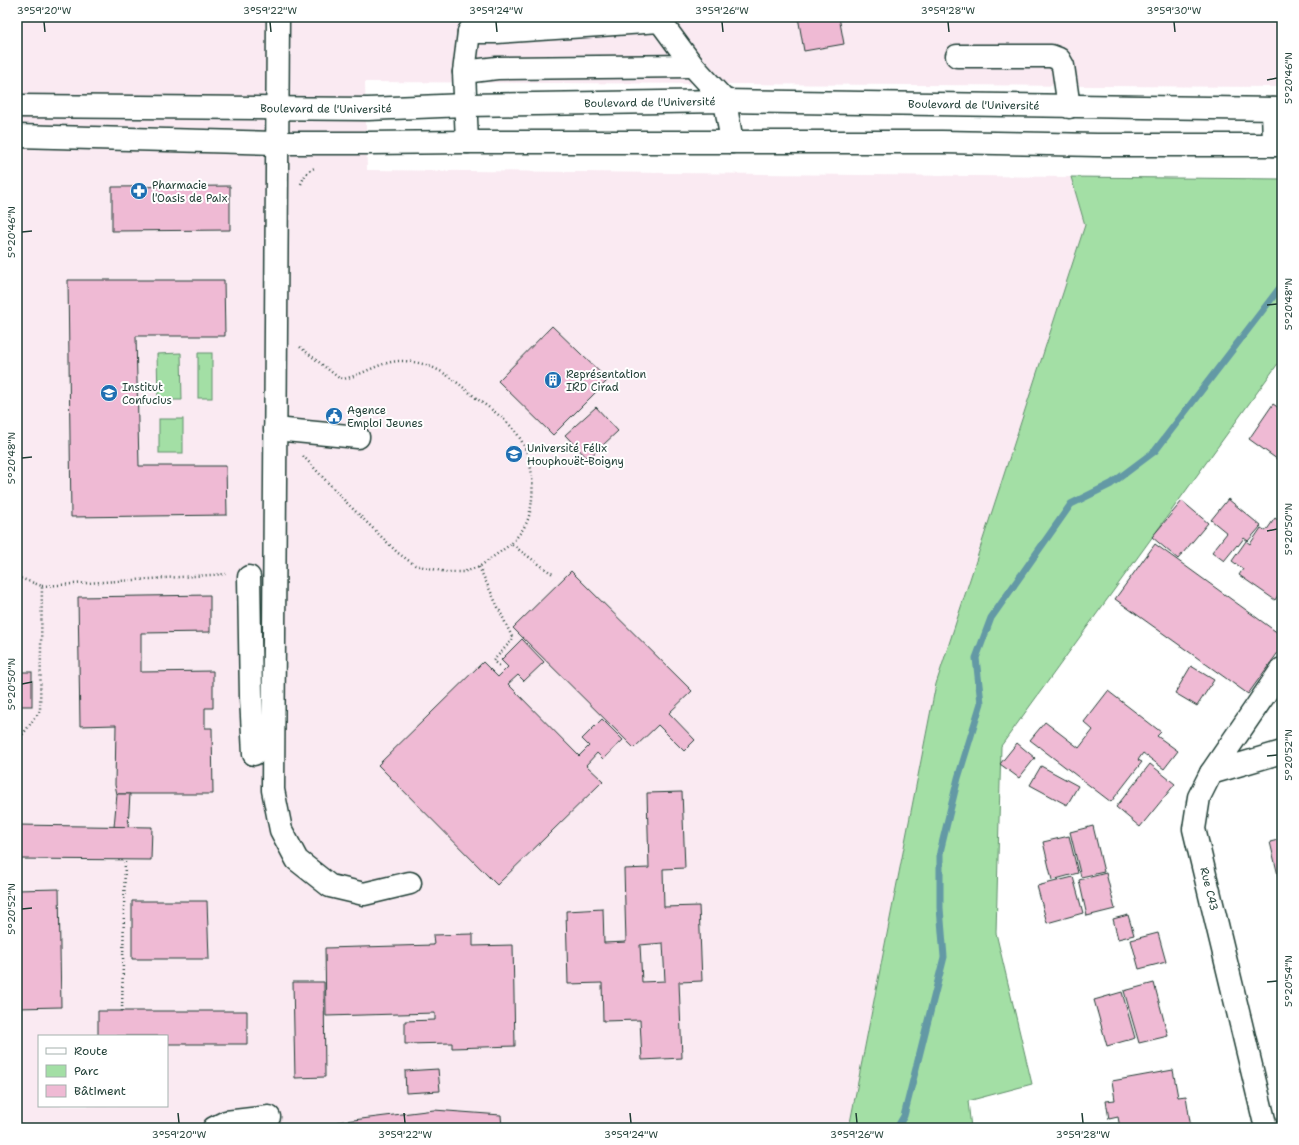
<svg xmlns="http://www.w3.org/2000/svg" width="1299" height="1145" font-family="'Shantell Sans',sans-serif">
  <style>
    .built { fill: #faeaf2; fill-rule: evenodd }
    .green { fill: #a3dfa5; stroke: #618e6c }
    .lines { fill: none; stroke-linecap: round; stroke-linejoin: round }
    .stream { stroke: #6399a5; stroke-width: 7 }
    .building { fill: #efbad4; stroke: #1f3d34; fill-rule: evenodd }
    .minor-casing { stroke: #1f3d34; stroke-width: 25 }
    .path { stroke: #1f3d34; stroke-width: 2.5; stroke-dasharray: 1 3; stroke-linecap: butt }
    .minor { stroke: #fff; stroke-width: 22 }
    .ticks { fill: none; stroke: #1f3d34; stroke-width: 1.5 }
    .labels { text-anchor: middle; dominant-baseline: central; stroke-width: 4; stroke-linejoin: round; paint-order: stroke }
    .street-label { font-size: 11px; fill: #1f3d34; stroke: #fff }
    .poi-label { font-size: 11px; fill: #1f3d34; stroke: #fff; text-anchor: start }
    .neatline { fill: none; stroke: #1f3d34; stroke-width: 1.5 }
    .ticks-label { font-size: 10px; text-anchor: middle; fill: #1f3d34 }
  </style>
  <rect width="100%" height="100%" fill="#fff"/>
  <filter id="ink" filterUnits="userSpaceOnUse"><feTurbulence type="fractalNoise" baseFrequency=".025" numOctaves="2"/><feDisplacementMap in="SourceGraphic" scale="8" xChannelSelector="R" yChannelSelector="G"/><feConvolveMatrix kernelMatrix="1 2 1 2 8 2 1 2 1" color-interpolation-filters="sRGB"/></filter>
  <g filter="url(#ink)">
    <!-- built -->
    <path class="built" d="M17,17h1265v70l-917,-5 2,88 704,7 14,48 -149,459 -87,444h-832zM39,1036h128v70h-128z"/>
    <!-- green -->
    <g class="green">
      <path d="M1071,177l211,2v179l-281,388 -5,187 36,151 -64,17 3,27h-122l87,-444 149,-459z"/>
      <path d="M181,353l1,47h-24l-1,-46z"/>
      <rect x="198" y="353" width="14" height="45"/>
      <rect x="159" y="419" width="24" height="34"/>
    </g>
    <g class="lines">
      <!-- stream -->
      <path class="stream" d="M897,1128l7,-12 40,-159 -4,-49v-56l18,-74 23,-75 -5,-45 15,-40 80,-114 40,-20 44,-33 127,-166"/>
    </g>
    <!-- building -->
    <g class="building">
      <path d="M798,17h41l5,27 -40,7z"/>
      <path d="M230,186v44l-118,1v-44z"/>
      <path d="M68,280h156l1,56h-89l3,130h87l1,49 -156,2z"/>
      <path d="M552,326l56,54 -55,55 -55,-54z"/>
      <path d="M1273,404l9,6v50l-1,2 -32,-23z"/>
      <path d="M596,407l22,24 -30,28 -23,-24z"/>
      <path d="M1228,499l33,27 -13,15 -4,-3 -6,8 -1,-1 -13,16 -12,-9 15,-19 -16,-13z"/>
      <path d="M1182,501l26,22 -30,36 -26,-22z"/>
      <path d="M1275,518l7,5v52l-2,2 2,1v11l-7,11 -36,-25 4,-6 -11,-8 14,-20 4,3 11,-16 5,3z"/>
      <path d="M1155,544l127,92v11l-34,47 -133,-95z"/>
      <path d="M571,571l121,120 -23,22 26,27 -11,11 -26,-26 -24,23 -121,-120z"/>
      <path d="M210,595v37l-69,1v39l72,-1v37h-8v20h7l1,66h-96l-2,-9 1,-60 -36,1 -2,-129z"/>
      <path d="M522,639l22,23 -20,19 -6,-6 -10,9 71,72 10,-10 -7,-7 20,-20 21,21 -20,19 -6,-6 -11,12 17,16 -106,104 -119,-120 105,-103 15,15 10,-10 -7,-7z"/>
      <path d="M1191,666l23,14 -17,26 -22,-13z"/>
      <rect x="17" y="672" width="15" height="34"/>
      <path d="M1108,691l53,41 -4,4 21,15 -14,18 -21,-16 -5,7 4,2 -31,40 -81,-62 15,-18 34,26 14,-18 -9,-8z"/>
      <path d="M1017,743l18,15 -16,20 -19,-14z"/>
      <path d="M1150,764l25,20 -35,43 -24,-20z"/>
      <path d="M1041,766l37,20 -11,19 -37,-20z"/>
      <path d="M682,792l3,76 -22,1 1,38 35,-1 3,75 -23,1 3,76 -40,2 -2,-40 -37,1 -1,-38 -34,1 -2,-73 37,-2 1,34 22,-1 -2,-73 25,-1 -2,-75zM663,943l2,38 -23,1 -2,-37z"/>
      <path d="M117,794h13l-2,33h-14z"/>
      <path d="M17,825l135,2 -1,33 -134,-1z"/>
      <path d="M1093,826l11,46 -23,5 -11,-45z"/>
      <path d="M1069,836l9,37 -26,7 -9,-38z"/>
      <path d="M1282,839v53l-12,-50z"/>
      <path d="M1106,873l9,36 -28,7 -8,-36z"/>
      <path d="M1073,877l10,36 -36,10 -10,-37z"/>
      <path d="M59,889l2,118 -44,1v-118z"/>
      <path d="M132,901h75l2,58h-77z"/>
      <path d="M1128,915l6,20 -16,4 -5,-20z"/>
      <path d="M1158,933l8,29 -27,7 -8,-29z"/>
      <path d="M473,934v12l40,-1 2,101 -63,2v-5l-47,1v-23l30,-1v-7l-109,3 -1,-68 109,-3 -1,-10z"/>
      <path d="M293,982h31l1,95 -30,1z"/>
      <path d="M1154,983l14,53 -29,7 -15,-52z"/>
      <path d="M1122,992l13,46 -28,8 -13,-46z"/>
      <path d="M98,1011h149v33h-80v-8h-69z"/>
      <path d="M438,1069l2,22 -34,2 -1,-22z"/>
      <path d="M1173,1070l5,27 8,-1 5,32h-71l-2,-11 -9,2 -3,-18 9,-1 -3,-19z"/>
      <path d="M434,1110l67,5 1,13h-164l-1,-6z"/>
    </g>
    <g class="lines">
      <defs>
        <g id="minor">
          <path d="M278,17c-4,258 -3,516 -5,773l8,40 16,30 33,26 34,8 46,-11"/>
          <path d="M657,17l36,49 32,35 7,41"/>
          <path d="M469,32h28l163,-11"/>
          <path d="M957,56h94l8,3 4,7 6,41"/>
          <path d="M464,72l33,-4 196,-2"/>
          <path id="s1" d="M17,106l351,3 97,-4 260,-4 557,8"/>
          <path d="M1273,109l1,36"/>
          <path d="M17,136l258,7h94l98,-1h475l155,3h185"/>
          <path d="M467,142l-3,-70 5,-40 7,-12"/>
          <path d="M275,429l83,8"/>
          <path d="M249,577l2,120 3,57"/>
          <path d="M1211,773l71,-21"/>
          <path d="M214,1128l12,-6 43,-5"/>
          <path d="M1266,1128l-72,-299 5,-32 12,-24 71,-104"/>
        </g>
      </defs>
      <!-- minor casing -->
      <use href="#minor" class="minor-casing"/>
      <!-- path -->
      <g class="path">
        <path d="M301,184c3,-7 6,-14 14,-16"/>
        <path d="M300,347l39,31 4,1c21,-4 38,-19 61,-18 32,2 48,17 72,37 13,10 29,20 39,33 18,23 21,58 14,85 -3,11 -11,20 -18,28l43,31"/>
        <path d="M303,456l43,46 52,51 17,12 31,7h17l16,-5 32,-23"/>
        <path d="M479,567l34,72 -20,22 8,6"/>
        <path d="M17,577l25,9 -2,125 -23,31"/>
        <path d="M42,586l184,-12"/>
        <path d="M122,1011l3,-151"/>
      </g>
      <!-- minor -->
      <use href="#minor" class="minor"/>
    </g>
  </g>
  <!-- ticks -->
  <path class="ticks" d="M44,22l1,10M270,22l1,10M496,22l1,10M722,22l1,10M948,22l1,10M1174,22l1,10M1267,80l10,-2M22,232l10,-1M1267,305l10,-1M22,458l10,-1M1267,531l10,-2M22,684l10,-2M1267,756l10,-1M22,909l10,-1M1267,982l10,-1M178,1113l1,10M404,1113l1,10M630,1113l1,10M856,1113l1,10M1082,1113l1,10"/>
  <!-- icons -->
  <defs>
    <symbol id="pharmacy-disc" viewBox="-11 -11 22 22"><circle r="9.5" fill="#1f6fb2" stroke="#fff"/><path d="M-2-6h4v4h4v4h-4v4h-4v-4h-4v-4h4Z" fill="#fff"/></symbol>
    <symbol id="building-disc" viewBox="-11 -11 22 22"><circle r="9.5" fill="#1f6fb2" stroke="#fff"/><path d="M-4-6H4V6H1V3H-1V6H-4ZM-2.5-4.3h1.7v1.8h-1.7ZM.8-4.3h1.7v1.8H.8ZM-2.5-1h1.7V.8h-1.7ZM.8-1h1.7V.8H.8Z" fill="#fff"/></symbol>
    <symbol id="university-disc" viewBox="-11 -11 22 22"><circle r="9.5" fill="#1f6fb2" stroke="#fff"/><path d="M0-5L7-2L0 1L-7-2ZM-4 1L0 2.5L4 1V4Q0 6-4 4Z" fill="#fff"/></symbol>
    <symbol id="civic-disc" viewBox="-11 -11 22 22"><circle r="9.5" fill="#1f6fb2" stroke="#fff"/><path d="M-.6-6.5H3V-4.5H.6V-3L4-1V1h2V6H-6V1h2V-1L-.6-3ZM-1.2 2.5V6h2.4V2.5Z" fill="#fff"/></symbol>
  </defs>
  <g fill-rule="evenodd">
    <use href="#pharmacy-disc" x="129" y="181" width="20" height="20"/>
    <use href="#building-disc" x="543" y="370" width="20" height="20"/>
    <use href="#university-disc" x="99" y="383" width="20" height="20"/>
    <use href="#civic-disc" x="324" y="406" width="20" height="20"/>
    <use href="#university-disc" x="504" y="444" width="20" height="20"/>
  </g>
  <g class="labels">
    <!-- street labels -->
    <g class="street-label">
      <text stroke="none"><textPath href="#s1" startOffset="633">Boulevard de l'Université</textPath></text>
      <text stroke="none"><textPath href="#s1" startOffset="957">Boulevard de l'Université</textPath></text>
      <text stroke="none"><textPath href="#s1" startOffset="309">Boulevard de l'Université</textPath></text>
      <text transform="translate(1209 889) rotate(76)">Rue C43</text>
    </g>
    <!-- poi labels -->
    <g class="poi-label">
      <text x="152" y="185">Pharmacie<tspan x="152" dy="13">l'Oasis de Paix</tspan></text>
      <text x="566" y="374">Représentation<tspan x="566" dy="13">IRD Cirad</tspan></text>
      <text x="122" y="387">Institut<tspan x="122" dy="13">Confucius</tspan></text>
      <text x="347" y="410">Agence<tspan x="347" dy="13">Emploi Jeunes</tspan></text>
      <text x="527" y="448">Université Félix<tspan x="527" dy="13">Houphouët-Boigny</tspan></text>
    </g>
  </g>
  <!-- margin -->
  <rect width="1299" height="1145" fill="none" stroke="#fff" stroke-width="44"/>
  <!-- legend -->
  <rect x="38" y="1035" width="130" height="72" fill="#ffffff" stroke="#a5b1ae"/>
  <rect x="46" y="1048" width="20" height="6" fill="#ffffff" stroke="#a5b1ae"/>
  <text x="74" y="1055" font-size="12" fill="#1f3d34">Route</text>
  <rect x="46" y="1065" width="20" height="12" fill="#a3dfa5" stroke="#a5b1ae"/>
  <text x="74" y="1075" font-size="12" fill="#1f3d34">Parc</text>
  <rect x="46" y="1085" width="20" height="12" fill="#efbad4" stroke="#a5b1ae"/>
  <text x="74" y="1095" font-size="12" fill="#1f3d34">Bâtiment</text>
  <rect x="22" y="22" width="1255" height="1101" class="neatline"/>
  <g class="ticks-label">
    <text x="44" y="14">3°59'20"W</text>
    <text x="270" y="14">3°59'22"W</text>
    <text x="496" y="14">3°59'24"W</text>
    <text x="722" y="14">3°59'26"W</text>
    <text x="948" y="14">3°59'28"W</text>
    <text x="1174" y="14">3°59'30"W</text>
    <text transform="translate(1288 78) rotate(-90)" y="4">5°20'46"N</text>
    <text transform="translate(11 232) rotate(-90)" y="4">5°20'46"N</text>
    <text transform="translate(1288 304) rotate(-90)" y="4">5°20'48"N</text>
    <text transform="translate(11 458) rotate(-90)" y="4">5°20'48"N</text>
    <text transform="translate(1288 529) rotate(-90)" y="4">5°20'50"N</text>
    <text transform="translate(11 684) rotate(-90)" y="4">5°20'50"N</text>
    <text transform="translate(1288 755) rotate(-90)" y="4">5°20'52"N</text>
    <text transform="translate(11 909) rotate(-90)" y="4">5°20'52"N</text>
    <text transform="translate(1288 981) rotate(-90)" y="4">5°20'54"N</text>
    <text x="179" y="1138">3°59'20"W</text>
    <text x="405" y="1138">3°59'22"W</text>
    <text x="631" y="1138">3°59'24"W</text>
    <text x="857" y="1138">3°59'26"W</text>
    <text x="1083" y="1138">3°59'28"W</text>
  </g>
</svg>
